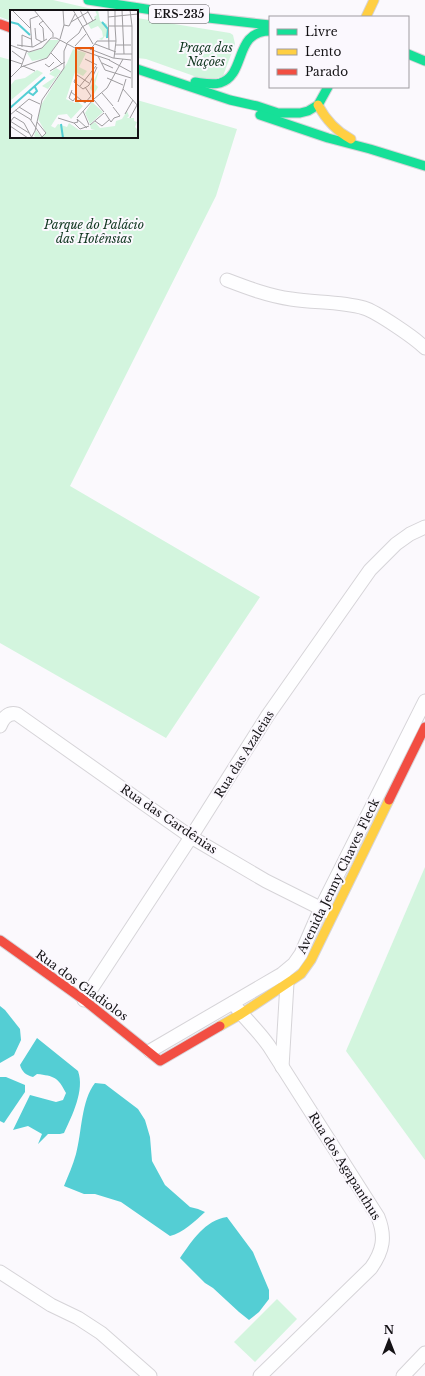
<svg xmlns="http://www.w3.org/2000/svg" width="425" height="1376" font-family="'Libre Baskerville',serif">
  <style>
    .green { fill: #d3f5de }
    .water { fill: #54ced4 }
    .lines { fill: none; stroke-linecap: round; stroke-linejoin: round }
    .street-casing { stroke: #d6d4d8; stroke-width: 15 }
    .fast-casing { stroke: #d6d4d8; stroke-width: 11 }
    .slow-casing { stroke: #d6d4d8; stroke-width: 11 }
    .jam-casing { stroke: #d6d4d8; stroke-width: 11 }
    .street { stroke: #fefeff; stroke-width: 13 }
    .fast { stroke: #16e098; stroke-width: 9 }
    .slow { stroke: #ffcf43; stroke-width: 9 }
    .jam { stroke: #f24e42; stroke-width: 9 }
    .labels { text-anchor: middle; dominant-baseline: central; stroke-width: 4; stroke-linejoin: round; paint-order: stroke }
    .shield { fill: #fbf8fe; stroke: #59575b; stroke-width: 1 }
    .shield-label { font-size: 11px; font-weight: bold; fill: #141215 }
    .park-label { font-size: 12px; font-style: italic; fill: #0f361f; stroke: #fbf8fe }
    .street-label { font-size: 12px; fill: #141215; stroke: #fbf8fe }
    .inset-river { fill: none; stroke: #54ced4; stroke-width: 2 }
    .inset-road { fill: none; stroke: #9f9da0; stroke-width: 1 }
    .view { fill: #e8590c; fill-opacity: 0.15; stroke: #e8590c; stroke-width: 2 }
    .inset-edge { fill: none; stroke: #141215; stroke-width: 2 }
  </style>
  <rect width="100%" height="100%" fill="#fbf9fd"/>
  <!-- green -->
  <g class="green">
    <path d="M0,0h53l48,11h-90v10l-11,-4z"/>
    <path d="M137,18l93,15 3,2 2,9 -12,32 -15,5 -62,-22 -9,-1z"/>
    <path d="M0,57l11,3v77h126v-37l100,29 -21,67 -146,290 190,111 -94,141 -166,-95z"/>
    <path d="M425,867v293l-79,-109z"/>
    <path d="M277,1299l20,20 -42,43 -21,-20z"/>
  </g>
  <!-- water -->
  <g class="water">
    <path d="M0,1006l5,4 15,19 1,11 -7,15 -14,8z"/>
    <path d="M37,1038l41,33c7,19 -6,45 -14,62l-4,1h-12l-10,10 4,-10 -14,-8 -15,4 17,-35 26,7 7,-2 3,-7c-8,-16 -12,-17 -29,-19l-4,3c-7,-2 -11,-5 -13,-12z"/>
    <path d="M0,1077h6l19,8v7l-21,31 -4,-2z"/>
    <path d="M95,1083l10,1 33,25 7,11 5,17 2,24 13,24 25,22 8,2 7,3c-10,9 -22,21 -35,24l-49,-34 -26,-8h-11l-20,-8c4,-10 9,-21 12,-32 6,-22 5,-53 19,-71z"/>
    <path d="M227,1217l26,35 16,38v9l-10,13 -10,8 -10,-8 -26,-24 -8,-5 -25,-25c12,-17 25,-38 47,-41z"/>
  </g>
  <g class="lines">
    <defs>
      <g id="street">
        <path d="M227,280c21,8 42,16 64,19 24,4 49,2 73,9 13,4 51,30 61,40"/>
        <path d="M0,726c3,-8 8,-14 17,-12l174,123 75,44 62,31"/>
        <path d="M84,1000l107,-163 77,-122 102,-145 26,-26 14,-10 15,-7"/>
        <path d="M233,1003c11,15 25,27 36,43l109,171c8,20 5,34 -7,51l-111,108"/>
        <path d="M150,1051l132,-77 12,-10 7,-10 20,-46 104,-207"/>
        <path d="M282,1067l5,-84 -2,-4"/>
        <path d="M0,1272l51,33 27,13 23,15 49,43"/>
        <path d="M403,1376l22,-23"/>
      </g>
      <g id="fast">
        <path d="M88,0l103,16 79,9"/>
        <path d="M408,54l17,7"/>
        <path d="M137,69l93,31 27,6 21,7h22l8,-2 10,-6 10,-18"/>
        <path d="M195,82c8,1 17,3 25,1 27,-8 13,-52 50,-52"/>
        <path d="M260,115l68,23 42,11 55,17"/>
      </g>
      <g id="slow">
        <path d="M366,17l8,-17"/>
        <path d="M318,105c8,15 18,26 33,34"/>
        <path d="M220,1026l21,-12 60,-40 10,-14 78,-160"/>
      </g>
      <g id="jam">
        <path d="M0,24l11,4"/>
        <path d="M389,800l36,-73"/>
        <path d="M0,940l84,60 76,61 60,-35"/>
      </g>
    </defs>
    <!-- street casing -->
    <use href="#street" class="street-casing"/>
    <!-- fast casing -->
    <use href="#fast" class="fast-casing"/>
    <!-- slow casing -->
    <use href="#slow" class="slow-casing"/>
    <!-- jam casing -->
    <use href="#jam" class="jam-casing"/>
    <!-- street -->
    <use href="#street" class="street"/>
    <!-- fast -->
    <use href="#fast" class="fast"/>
    <!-- slow -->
    <use href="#slow" class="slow"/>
    <!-- jam -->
    <use href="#jam" class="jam"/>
  </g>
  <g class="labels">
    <!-- shield labels -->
    <rect class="shield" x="149" y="5" width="60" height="18" rx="3"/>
    <g class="shield-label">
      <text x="179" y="14">ERS-235</text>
    </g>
    <!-- park labels -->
    <g class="park-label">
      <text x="206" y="47">Praça das<tspan x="206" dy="14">Nações</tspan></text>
      <text x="94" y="224">Parque do Palácio<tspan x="94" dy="14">das Hotênsias</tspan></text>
    </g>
    <!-- street labels -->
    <g class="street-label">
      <text transform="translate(244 754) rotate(-58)">Rua das Azaleias</text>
      <text transform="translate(169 819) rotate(34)">Rua das Gardênias</text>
      <text transform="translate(338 876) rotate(-64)">Avenida Jenny Chaves Fleck</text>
      <text transform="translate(82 985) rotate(36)">Rua dos Gladiolos</text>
      <text transform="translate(345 1166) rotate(58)">Rua dos Agapanthus</text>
    </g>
  </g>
  <!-- overview -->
  <g transform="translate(10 10)">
    <rect width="128" height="128" fill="#fbf9fd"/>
    <path d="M85,0h3l2,11 7,3v15l-2,-3 -3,4 -3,-1 4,-2 -1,-6 -4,-5 -7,3 -3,-5 7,-5 -1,-2 3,-2zM39,30h10l-12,18 -15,3 -5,-8 14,-4zM63,39l13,4 -7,14 8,4 -4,5 -8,-4 -9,27 9,4 2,-2 6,5 -12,13 -4,-5 -9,1 -7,11 4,2 3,-4 9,3 2,-4 10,7h16l-4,-1 -1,-4 5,-3 5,6 15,-2 1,-5 6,-2 5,-8 2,5 -2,2h7v3l3,1 -2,5 3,3v8h-101l-3,-2 2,-6 5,7 5,-4 -8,-14 3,-14 26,-42zM46,58l5,3 -13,18 -6,-3 13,-9 -6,-3zM27,60l6,3 -33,28v-15l5,-6 10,-2zM89,60l-4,14 3,3 -4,7 -4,-6zM82,92l11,10 -13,12 -5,-11z" fill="#d3f5de"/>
    <path class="inset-river" d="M0,12l8,2 12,11M92,12l6,7 -1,9M18,82l5,3 4,-4 -2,-4M0,98l35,-31M51,114l2,14"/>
    <path class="inset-road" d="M2,0l18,18M24,0l19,23v4M63,0l20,34M70,0l7,14M77,0l6,11M98,0l1,39M112,0l2,44M120,0l2,16M98,7l30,-3M33,11l-4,3 4,4 1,13M61,12l17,-10M54,15l5,1 6,-12M99,16h6v-16M25,18l1,11 6,3M50,29l4,-14 -1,-15M57,33l12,-10 3,-6 14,-8M85,34l21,8M0,35l19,7 13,-4 9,-10h5l19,10 23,8 7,14 26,8M7,35l16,2 14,-8M106,35h15M65,36l11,-12M12,37v-12l9,4M22,37l-2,-28 8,-3M80,39l23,9 18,2M80,40l7,-9h19l-1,-15h17M2,41l12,9M41,43l11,11M105,44h17M88,46l12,4M104,48l2,-17M75,49l12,6M0,50l12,4M99,50l22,12M92,53l11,5M35,54l4,3 5,-5M13,56l12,5M11,57l26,-9 13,-18M40,61l15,-9M0,68l11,-11 6,-17M97,68l16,7M116,69l-3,10 15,17M79,73l-12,-8 -3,7 9,7 5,-3 1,-1 8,-18M70,76l16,-20M122,78v-62M62,80l-3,8 4,3 3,-4M61,82l14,11 6,-7 -6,-9M92,83l11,13M84,89l13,-11 16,-29M84,90l10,12M108,92l5,-13M9,97l13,8 -1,5M103,97l7,9 -6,2M5,100l15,9 12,18 4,-4 -9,-11M73,101l6,14M95,103l6,9 3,-4M115,104l8,-14M0,105l19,-16 11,5M48,108l16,5 4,-1 -1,-3M67,108l16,-18M120,108l7,-13M67,109l10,9M0,111l19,12M85,111l7,5 7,-6M0,112l4,-5 10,6 8,15M64,113l6,6 9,-3M80,115l14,-12M0,116l18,12M21,128l4,-7 7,-31 22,-32v-17l3,-7"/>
    <path class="view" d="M66,38h17v53h-17z"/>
    <rect width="128" height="128" class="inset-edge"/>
  </g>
  <!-- legend -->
  <rect x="269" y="16" width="140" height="72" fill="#fbf8fe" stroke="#9f9ca1"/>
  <rect x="277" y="29" width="20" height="6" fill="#16e098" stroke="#9f9ca1"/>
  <text x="305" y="36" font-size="12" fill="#141215">Livre</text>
  <rect x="277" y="49" width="20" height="6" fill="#ffcf43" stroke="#9f9ca1"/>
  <text x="305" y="56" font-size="12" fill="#141215">Lento</text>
  <rect x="277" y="69" width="20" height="6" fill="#f24e42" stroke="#9f9ca1"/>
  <text x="305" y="76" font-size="12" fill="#141215">Parado</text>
  <!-- north arrow -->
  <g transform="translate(389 1340)" stroke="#fbf8fe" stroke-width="3" paint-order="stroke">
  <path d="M0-3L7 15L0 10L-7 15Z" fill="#141215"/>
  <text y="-6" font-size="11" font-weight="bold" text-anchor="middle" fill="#141215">N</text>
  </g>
</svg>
